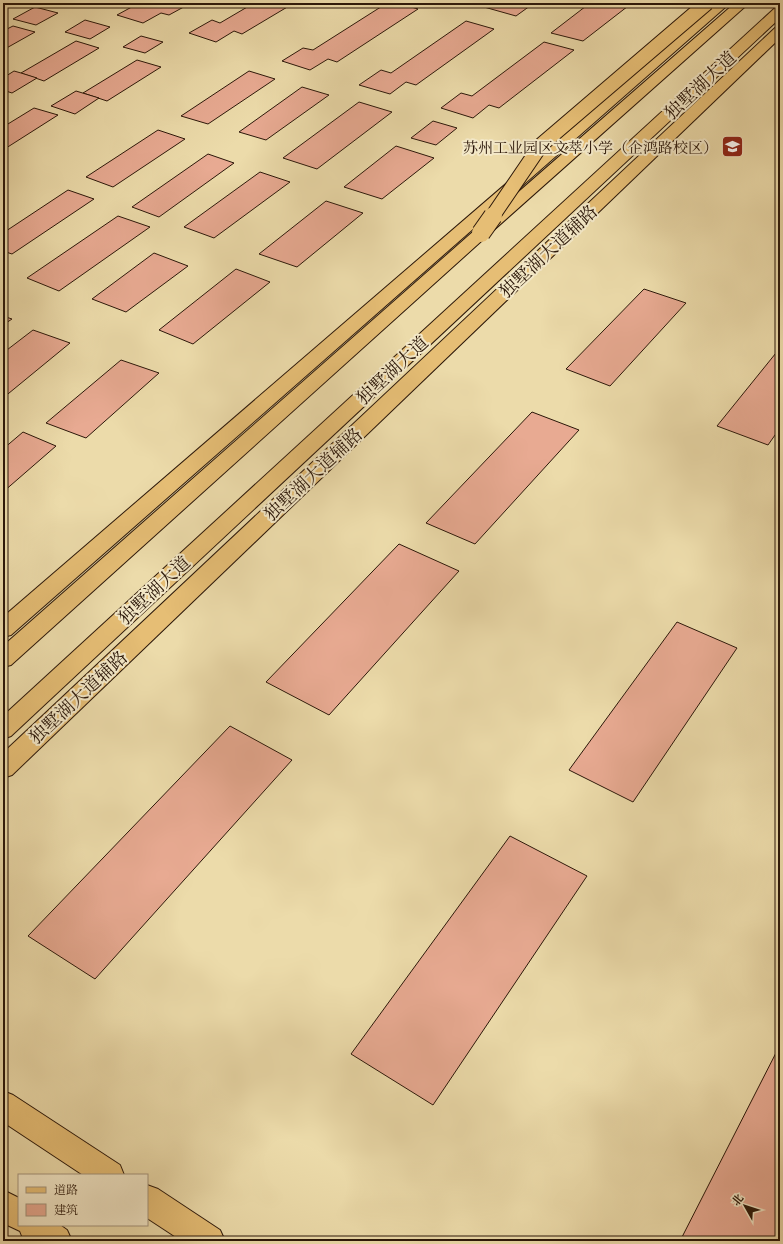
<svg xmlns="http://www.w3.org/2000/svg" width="783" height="1244" font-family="'EB Garamond','Noto Serif SC',serif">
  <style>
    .building { fill: #e8aa92; stroke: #2b1709 }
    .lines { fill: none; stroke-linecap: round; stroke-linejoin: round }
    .primary-casing { stroke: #2b1709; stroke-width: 2 }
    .highway-casing { stroke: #2b1709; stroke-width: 2 }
    .primary { fill: #e6be75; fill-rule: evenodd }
    .highway { fill: #e6be75; fill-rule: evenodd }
    .highway-bridge-far1-casing { stroke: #2b1709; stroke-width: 16; stroke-linecap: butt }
    .highway-bridge-casing { stroke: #2b1709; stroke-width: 20; stroke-linecap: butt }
    .highway-bridge-far1 { stroke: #e6be75; stroke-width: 14 }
    .highway-bridge { stroke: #e6be75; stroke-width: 18 }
    .labels { text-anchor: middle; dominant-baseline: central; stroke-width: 4; stroke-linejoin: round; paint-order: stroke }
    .far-poi-label { font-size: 15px; fill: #2b1709; stroke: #f3e8c8; text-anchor: end }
    .street-label { font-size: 18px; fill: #2b1709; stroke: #f3e8c8 }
  </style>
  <rect width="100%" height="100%" fill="#ecdbaa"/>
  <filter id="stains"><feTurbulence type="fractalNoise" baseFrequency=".005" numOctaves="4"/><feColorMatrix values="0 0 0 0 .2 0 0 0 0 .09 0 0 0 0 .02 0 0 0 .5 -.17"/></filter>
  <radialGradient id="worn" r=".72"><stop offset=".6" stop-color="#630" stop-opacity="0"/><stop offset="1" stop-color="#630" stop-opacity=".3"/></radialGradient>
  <!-- building -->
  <g class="building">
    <path d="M139,3l10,2 3,-2h39l-22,12 -8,-2 -18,10 -26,-8z"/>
    <path d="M254,3h40l-52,31 -8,-3 -18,11 -27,-9 23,-13 8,3z"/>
    <path d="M387,3h11l20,6 -81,53 -9,-3 -18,11 -28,-9 21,-13 10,2z"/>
    <path d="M490,3h44l-18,13 -32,-9z"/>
    <path d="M590,3h42l-49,38 -32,-8z"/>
    <path d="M35,7l23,6 -22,12 -23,-6z"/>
    <path d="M85,20l25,7 -20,12 -25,-7z"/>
    <path d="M466,21l28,8 -78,56 -10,-3 -16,12 -31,-9 22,-15 10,3z"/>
    <path d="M13,26l22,6 -32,18v-19z"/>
    <path d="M141,36l22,6 -18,11 -22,-6z"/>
    <path d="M76,41l23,7 -55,33 -23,-8z"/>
    <path d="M544,42l30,8 -75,58 -10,-3 -16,13 -32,-10 20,-15 11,3z"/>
    <path d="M137,60l24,7 -54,34 -24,-8z"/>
    <path d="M14,71l7,2 16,5 -25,15 -9,-3v-12z"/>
    <path d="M249,71l26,8 -67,45 -27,-8z"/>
    <path d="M302,87l27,8 -63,45 -27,-8z"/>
    <path d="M76,91l23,7 -24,16 -24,-8z"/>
    <path d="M359,102l33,10 -75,57 -34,-11z"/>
    <path d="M34,108l24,7 -55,35v-23z"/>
    <path d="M433,121l24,7 -21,17 -25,-7z"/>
    <path d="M158,130l27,9 -72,48 -27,-10z"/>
    <path d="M396,146l38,12 -52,41 -38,-12z"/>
    <path d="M208,154l26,9 -75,54 -27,-10z"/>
    <path d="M260,172l30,10 -76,56 -30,-11z"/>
    <path d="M68,190l26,9 -82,55 -9,-3v-18z"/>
    <path d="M326,201l37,12 -66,54 -38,-13z"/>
    <path d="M118,216l32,11 -91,64 -32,-13z"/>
    <path d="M154,253l34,13 -62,46 -34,-13z"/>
    <path d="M236,269l34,13 -77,62 -34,-14z"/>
    <path d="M644,289l42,14 -76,83 -44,-17z"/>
    <path d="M3,316l9,3 -9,6z"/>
    <path d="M33,330l37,13 -67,55v-45z"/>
    <path d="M780,348v80l-12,17 -51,-19z"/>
    <path d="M121,360l38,13 -73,65 -40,-15z"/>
    <path d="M532,412l47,18 -104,114 -49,-21z"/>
    <path d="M23,432l33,14 -53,46v-43z"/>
    <path d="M399,544l60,27 -130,144 -63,-33z"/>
    <path d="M677,622l60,26 -104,154 -64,-32z"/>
    <path d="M230,726l62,34 -197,219 -67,-43z"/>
    <path d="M510,836l77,40 -154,229 -82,-51z"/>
    <path d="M780,1045v196h-100z"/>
  </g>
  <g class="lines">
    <defs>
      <g id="primary">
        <path d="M716,3h14l-719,632 -8,2v-20z"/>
        <path d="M780,27v11l-768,737 -9,3v-25l772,-725z"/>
        <path d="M3,1091l10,4 107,70 4,10h-41l-80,-53z"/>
        <path d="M147,1185l11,4 62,41 5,11h-43l-35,-23z"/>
        <path d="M3,1190l16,8v27h41l7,5 5,11h-43l-7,-5 -2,-5 -17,-8z"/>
      </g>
      <g id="highway">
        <path d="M735,3h14l-262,233 -476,429 -8,2v-21l472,-416z"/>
        <path d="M780,7v11l-769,718 -8,3v-23l772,-708z"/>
      </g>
    </defs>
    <!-- primary casing -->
    <use href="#primary" class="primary-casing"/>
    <!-- highway casing -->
    <use href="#highway" class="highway-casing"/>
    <!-- primary -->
    <use href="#primary" class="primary"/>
    <!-- highway -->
    <use href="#highway" class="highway"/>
    <defs>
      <path id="highway-bridge-far1" d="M492,217l49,-72 166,-142"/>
      <path id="highway-bridge" d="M481,233l12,-17"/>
    </defs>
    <!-- highway-bridge-far1 casing -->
    <use href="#highway-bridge-far1" class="highway-bridge-far1-casing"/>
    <!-- highway-bridge casing -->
    <use href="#highway-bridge" class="highway-bridge-casing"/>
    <!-- highway-bridge-far1 -->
    <use href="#highway-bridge-far1" class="highway-bridge-far1"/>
    <!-- highway-bridge -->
    <use href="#highway-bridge" class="highway-bridge"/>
  </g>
  <!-- icons -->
  <defs>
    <symbol id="school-square" viewBox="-11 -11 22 22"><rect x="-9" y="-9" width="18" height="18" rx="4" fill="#8f2418" stroke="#f3e8c8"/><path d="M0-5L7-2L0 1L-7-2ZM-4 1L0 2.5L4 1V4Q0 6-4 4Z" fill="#fff"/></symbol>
  </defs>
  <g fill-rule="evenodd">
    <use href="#school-square" x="720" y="134" width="25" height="25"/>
  </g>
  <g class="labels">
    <!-- far-poi labels -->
    <g class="far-poi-label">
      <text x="718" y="147">苏州工业园区文萃小学（企鸿路校区）</text>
    </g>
    <!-- street labels -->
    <g class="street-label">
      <text transform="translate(700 85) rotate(-43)">独墅湖大道</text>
      <text transform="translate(548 251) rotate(-43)">独墅湖大道辅路</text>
      <text transform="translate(392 370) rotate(-43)">独墅湖大道</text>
      <text transform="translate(313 474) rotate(-43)">独墅湖大道辅路</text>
      <text transform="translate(154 590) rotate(-43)">独墅湖大道</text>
      <text transform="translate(78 697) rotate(-43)">独墅湖大道辅路</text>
    </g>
  </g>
  <!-- margin -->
  <rect width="783" height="1244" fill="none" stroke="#ecdbaa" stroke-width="16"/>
  <rect x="4" y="4" width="775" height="1236" fill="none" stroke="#2b1709" stroke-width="2"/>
  <rect x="8" y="8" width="767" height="1228" fill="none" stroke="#2b1709"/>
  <!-- legend -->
  <rect x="18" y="1174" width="130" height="52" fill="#f3e8c8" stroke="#a3947c"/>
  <rect x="26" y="1187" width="20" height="6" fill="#e6be75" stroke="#a3947c"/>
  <text x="54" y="1194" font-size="12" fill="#2b1709">道路</text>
  <rect x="26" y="1204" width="20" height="12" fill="#e8aa92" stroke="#a3947c"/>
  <text x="54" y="1214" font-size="12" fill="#2b1709">建筑</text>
  <!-- north arrow -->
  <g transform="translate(745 1206) rotate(309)" stroke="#f3e8c8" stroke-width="3" paint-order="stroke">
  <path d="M0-3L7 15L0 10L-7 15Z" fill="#2b1709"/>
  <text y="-6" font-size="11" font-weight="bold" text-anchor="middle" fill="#2b1709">北</text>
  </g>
  <rect width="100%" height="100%" filter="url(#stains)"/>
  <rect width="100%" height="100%" fill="url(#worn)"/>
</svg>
